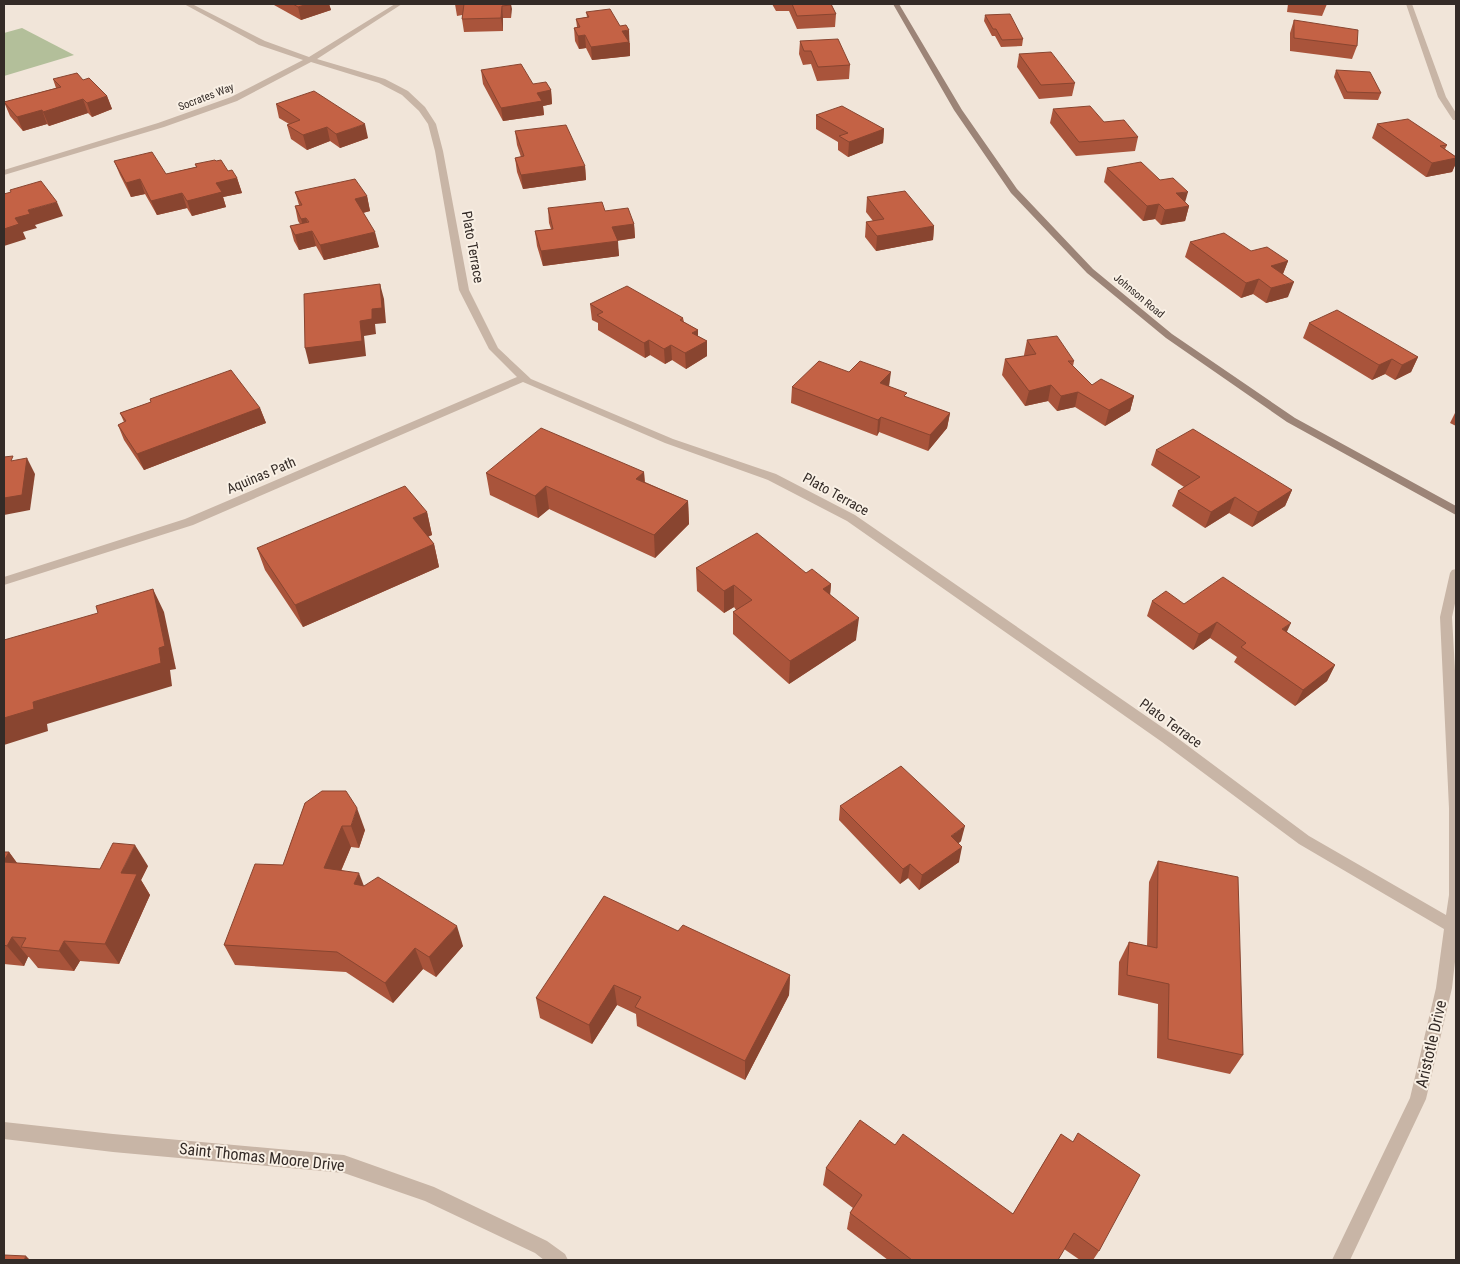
<svg xmlns="http://www.w3.org/2000/svg" width="1460" height="1264" font-family="'Roboto Condensed',sans-serif">
  <style>
    .green { fill: #b3bf9a }
    .lines { fill: none; stroke-linecap: round; stroke-linejoin: round }
    .street { fill: #c8b5a6; fill-rule: evenodd }
    .secondary { fill: #9c8477; fill-rule: evenodd }
    .wall { fill: #a9543b }
    .shaded-wall { fill: #894530 }
    .building { fill: #c46245; stroke: #894530 }
    .labels { text-anchor: middle; dominant-baseline: central; stroke-width: 4; stroke-linejoin: round; paint-order: stroke }
    .far-street-label { font-size: 11px; fill: #342b27; stroke: #f9f0e5 }
    .street-label { font-size: 14px; fill: #342b27; stroke: #f9f0e5 }
    .near-street-label { font-size: 16px; fill: #342b27; stroke: #f9f0e5 }
  </style>
  <rect width="100%" height="100%" fill="#f1e5d9"/>
  <!-- green -->
  <path class="green" d="M22,28l52,27 -70,21v-43z"/>
  <g class="lines">
    <!-- street -->
    <g class="street">
      <path d="M184,4h8l73,37 44,16 86,-53h7l-85,55 68,20 23,12 17,16 11,17 7,27 26,139 29,58 33,31 142,60 103,35 79,41 317,219 137,102 137,79 3,-20v-87l-9,-191 10,-44 2,-3 4,-1v30l-4,18 4,71v265l-4,35 -26,111 -76,161h-18l78,-162 26,-110 8,-59 -145,-85 -137,-102 -315,-221 -79,-41 -103,-37 -142,-61 -330,143 -189,60v-8l181,-58 332,-142 -28,-28 -30,-59 -24,-139 -7,-27 -9,-13 -17,-16 -23,-12 -68,-21 -74,39 -73,26 -160,48v-5l154,-47 73,-26 72,-37 -44,-15z"/>
      <path d="M1406,4h6l34,93 10,16v7h-3l-15,-23z"/>
      <path d="M4,1122l109,12 231,21 90,32 113,54 18,13 3,6h-24l-9,-7 -110,-52 -81,-28 -231,-21 -109,-13z"/>
    </g>
    <!-- secondary -->
    <path class="secondary" d="M893,4h6l63,106 55,79 76,80 79,65 123,84 161,88v9l-169,-93 -121,-84 -79,-65 -76,-80 -57,-83z"/>
  </g>
  <!-- wall -->
  <g class="wall">
    <path d="M274,4h55l2,6 -30,10 -27,-15z"/>
    <path d="M455,4h56v14h-8v13l-39,1 -2,-13v-4l-5,1z"/>
    <path d="M772,4h59l5,10 -1,13 -38,2 -8,-18h-13z"/>
    <path d="M1288,4h39l-5,12 -35,-4z"/>
    <path d="M586,12l44,31v13l-38,4 -6,-12 -7,1 -4,-8 -1,-13 3,-1 -1,-8 11,-2z"/>
    <path d="M985,15l38,24 -1,7 -21,1 -6,-11h-3l-8,-15z"/>
    <path d="M1294,20l63,26 -5,13 -62,-8v-18z"/>
    <path d="M800,41l50,24 -1,14 -32,2 -6,-17 -8,1 -4,-11z"/>
    <path d="M1019,54l56,29 -3,13 -33,3 -22,-32z"/>
    <path d="M481,70l52,14 18,6 1,14 -9,2 1,9 -41,6 -20,-37z"/>
    <path d="M1336,70l45,23 -3,7 -34,-1 -10,-22z"/>
    <path d="M53,79l30,1 24,16 5,13 -20,8 -4,-4 -39,13 -2,-2 -24,7 -13,-15 -6,-14 52,-14z"/>
    <path d="M276,104l92,34 -28,10 -10,-7 -23,9 -16,-11 -4,-14 2,-1 -10,-6z"/>
    <path d="M1053,109l51,13 34,15 -3,14 -59,5 -26,-33z"/>
    <path d="M816,115l68,14 -1,14 -35,14 -10,-7v-8l-22,-13z"/>
    <path d="M1377,124l70,21 -2,4 11,8v6l-4,9 -26,5 -54,-39z"/>
    <path d="M515,131l70,35 1,14 -63,9 -6,-17 -2,-14 6,-1 -4,-12z"/>
    <path d="M114,161l52,13 30,-7 -1,-3 21,-3 21,17 5,15 -19,4 3,10 -34,9 -5,-8 -30,7 -12,-21 -14,3 -11,-22z"/>
    <path d="M1107,168l78,34 4,4 -4,15 -24,4 -6,-6 -12,2 -39,-39z"/>
    <path d="M295,192l72,4 3,15 -7,2 16,34 -55,13 -8,-14 -17,4 -5,-9 -4,-15 10,-2 -2,-3 -3,-15 4,-1z"/>
    <path d="M867,197l67,29 -1,14 -57,11 -11,-14 1,-15 7,-1 -7,-9z"/>
    <path d="M548,208l57,3 29,13 1,14 -18,3 2,15 -76,10 -6,-20 -2,-15 16,-2 -2,-6z"/>
    <path d="M1190,242l61,9 37,10 -5,13 5,23 -22,6 -13,-9 -12,4 -56,-41z"/>
    <path d="M590,304l93,14 1,4 14,8v6l9,5v15l-21,13 -14,-9 -7,4 -15,-9 -5,3 -47,-28v-7l-6,-3z"/>
    <path d="M1309,323l109,34 -7,15 -16,8 -10,-6 -13,6 -69,-42z"/>
    <path d="M1027,340l47,21 -1,5 19,19 42,11 -4,15 -25,15 -30,-19 -18,4 -9,-10 -23,5 -23,-31 3,-16 19,-3v-1z"/>
    <path d="M792,387h97l17,10 44,16 -3,15 -19,23 -49,-19 -2,4 -86,-33z"/>
    <path d="M151,402l109,6 6,15 -122,47 -20,-30 -6,-15 6,-3 -4,-9z"/>
    <path d="M1456,411v15l-6,-3z"/>
    <path d="M1156,450l136,40 -7,16 -33,21 -23,-14 -24,15 -33,-22 6,-15 6,-4 -33,-22z"/>
    <path d="M644,472l1,10 43,19 1,23 -34,34 -106,-49 -11,9 -48,-23 -4,-22z"/>
    <path d="M427,512l5,23 -4,1 6,8 5,23 -136,60 -38,-57 -8,-22z"/>
    <path d="M696,568l110,5 25,11 -1,10 26,46 -67,44 -56,-50v-22l3,-2 -2,-3 -10,6 -27,-22z"/>
    <path d="M1152,601l32,3 103,28 48,33 -8,16 -32,25 -61,-44 3,-5 -27,-19 -17,12 -46,-34z"/>
    <path d="M305,803l60,27 -6,18 -8,-1 -10,24 22,15 100,60 -27,31 -13,-8 -30,34 -47,-31 -111,-7 -11,-20 59,-80z"/>
    <path d="M840,806l121,35 -2,2v19l-40,28 -11,-12 -8,6 -61,-64z"/>
    <path d="M4,852h5l8,11 83,6 48,-3 -7,14 9,15 -31,69 -39,-3 -6,10 -36,-3 -9,-11h-1l-4,9 -20,-2z"/>
    <path d="M1158,861l85,194 -13,19 -73,-16 1,-54 -40,-9 1,-33 10,-20 18,4 2,-64z"/>
    <path d="M678,931l112,44 -1,20 -44,85 -108,-54 -1,-12 -19,-9 -25,39 -52,-26 -4,-20z"/>
    <path d="M1061,1134l38,117 -6,9h-13l-16,-11 -6,11h-170l-41,-31 3,-16 3,-5 -30,-23 3,-17 69,-23 118,69z"/>
  </g>
  <!-- shaded-wall -->
  <g class="shaded-wall">
    <path d="M308,4h21l2,6 -30,10 -3,-13z"/>
    <path d="M510,4h1l1,5 -1,9z"/>
    <path d="M502,6l1,12v13l-2,-13z"/>
    <path d="M629,30l1,26 -38,4 -1,-13 31,-16z"/>
    <path d="M585,35l1,13 -7,1 -1,-13z"/>
    <path d="M551,90l1,14 -9,2 1,9 -41,6 -2,-13 36,-15z"/>
    <path d="M107,96l5,13 -20,8 -5,-14z"/>
    <path d="M83,99l5,14 -39,13 -6,-14z"/>
    <path d="M42,110l5,14 -24,7 -6,-14z"/>
    <path d="M365,124l3,14 -28,10 -4,-14z"/>
    <path d="M327,127l3,14 -23,9 -4,-15z"/>
    <path d="M884,129l-1,14 -35,14 1,-15z"/>
    <path d="M1456,158v5l-4,9 -26,5 6,-14z"/>
    <path d="M585,166l1,14 -63,9 -2,-14z"/>
    <path d="M237,178l5,15 -19,4 3,10 -34,9 -5,-15 29,-18z"/>
    <path d="M140,179l5,15 -14,3 -5,-14z"/>
    <path d="M1188,192l-4,14 -8,-13z"/>
    <path d="M182,193l5,15 -30,7 -6,-14z"/>
    <path d="M367,196l3,15 -12,3 -3,-15z"/>
    <path d="M57,202l6,14 -28,9 2,3 -14,4 3,7 -22,7v-17l11,-11 13,-8z"/>
    <path d="M1159,204l-4,15 -12,2 4,-15z"/>
    <path d="M1189,206l-4,15 -24,4 4,-15z"/>
    <path d="M306,218l4,14 2,-1 4,15 -17,4 -4,-15 10,-2 -4,-14z"/>
    <path d="M634,224l1,14 -22,3 -1,-14z"/>
    <path d="M934,226l-1,14 -57,11 1,-15z"/>
    <path d="M375,232l4,15 -55,13 -4,-15z"/>
    <path d="M618,241l1,15 -76,10 -2,-15z"/>
    <path d="M1288,261l-6,15 -11,-10z"/>
    <path d="M1259,279l-6,15 -12,4 5,-15z"/>
    <path d="M1294,282l-6,15 -22,6 5,-15z"/>
    <path d="M380,284l4,15 2,24 -11,1 1,10 -12,2 2,20 -57,8 -4,-16 55,-27 12,-12z"/>
    <path d="M698,330v15l-6,-12z"/>
    <path d="M649,340l1,15 -5,3 -1,-15z"/>
    <path d="M707,341v15l-21,13 -1,-16z"/>
    <path d="M671,345l1,15 -7,4 -1,-15z"/>
    <path d="M1418,357l-7,15 -16,8 7,-15z"/>
    <path d="M1392,359l-7,15 -13,6 7,-15z"/>
    <path d="M891,372l-2,15 -9,-4z"/>
    <path d="M1051,385l-3,16 -23,5 4,-15z"/>
    <path d="M1078,392l-3,15 -18,4 4,-15z"/>
    <path d="M1134,396l-4,15 -25,15 4,-16z"/>
    <path d="M260,408l6,15 -122,47 -7,-16z"/>
    <path d="M950,413l-3,15 -19,23 2,-16z"/>
    <path d="M881,417l-2,15 -2,4 1,-16z"/>
    <path d="M27,458l8,16 -5,36 -26,5v-17z"/>
    <path d="M644,472l1,23 -9,-16z"/>
    <path d="M546,486l3,23 -11,9 -3,-22z"/>
    <path d="M1292,490l-7,16 -33,21 6,-15z"/>
    <path d="M1235,497l-6,16 -24,15 6,-16z"/>
    <path d="M688,501l1,23 -34,34 -1,-23z"/>
    <path d="M427,512l5,23 -13,6 -6,-23z"/>
    <path d="M434,544l5,23 -136,60 -8,-22z"/>
    <path d="M831,584l-2,23 -6,-18z"/>
    <path d="M734,585v22l-10,6v-22z"/>
    <path d="M153,589l11,23 12,57 -6,1 2,16 -125,38 1,7 -44,14v-27l29,-16 126,-54z"/>
    <path d="M859,618l-3,22 -67,44 1,-23z"/>
    <path d="M1217,622l-7,16 -17,12 6,-16z"/>
    <path d="M1291,623l-7,15 -2,-9z"/>
    <path d="M1335,665l-8,16 -32,25 8,-16z"/>
    <path d="M357,808l8,22 -6,18 -8,-22z"/>
    <path d="M342,826l9,21 -18,42 -9,-21z"/>
    <path d="M965,826l-4,15 -13,9 3,-14z"/>
    <path d="M135,845l13,21 -7,14 9,15 -31,69 -14,-20 16,-71z"/>
    <path d="M962,847l-3,15 -40,28 3,-15z"/>
    <path d="M9,852l16,22 -21,-11v-2z"/>
    <path d="M910,864l-2,14 -8,6 3,-15z"/>
    <path d="M359,873l8,21 -13,-10z"/>
    <path d="M457,926l6,20 -27,31 -7,-20z"/>
    <path d="M12,937l16,20 -4,9 -17,-20z"/>
    <path d="M64,941l16,20 -6,10 -15,-20z"/>
    <path d="M415,948l8,21 -30,34 -8,-20z"/>
    <path d="M790,975l-1,20 -44,85v-19z"/>
    <path d="M614,985l3,20 -25,39 -3,-19z"/>
    <path d="M26,1256l4,4h-6z"/>
  </g>
  <!-- building -->
  <g class="building">
    <path d="M293,4h15l-10,3z"/>
    <path d="M464,4h46v1l-8,1 -1,12 -39,1z"/>
    <path d="M792,4h39l5,10 -39,2z"/>
    <path d="M610,9l10,17 6,-1 3,5 -7,1 7,11 -38,5 -6,-12 -7,1 -4,-8 6,-1 -4,-8 13,-2 -3,-5z"/>
    <path d="M1010,14l13,25 -21,1 -6,-11h-3l-8,-14z"/>
    <path d="M1294,20l64,10 -1,16 -63,-8z"/>
    <path d="M838,39l12,26 -32,2 -7,-16h-7l-4,-10z"/>
    <path d="M1051,52l24,31 -34,2 -22,-31z"/>
    <path d="M521,64l12,20 13,-2 5,8 -14,3 5,8 -41,7 -20,-38z"/>
    <path d="M1336,70l34,2 11,21 -34,-1z"/>
    <path d="M77,73l6,7 6,-2 18,18 -20,7 -4,-4 -40,13 -1,-2 -25,7 -13,-15 57,-15 -8,-8z"/>
    <path d="M314,91l51,33 -29,10 -9,-7 -24,8 -16,-10 13,-5 -24,-16z"/>
    <path d="M842,106l42,23 -35,13 -10,-6 9,-3 -32,-18z"/>
    <path d="M1090,106l14,16 20,-2 14,17 -59,5 -26,-33z"/>
    <path d="M1408,119l39,26 -7,1 16,11v1l-24,5 -55,-39z"/>
    <path d="M566,125l19,41 -64,9 -6,-17 9,-2 -9,-25z"/>
    <path d="M152,152l14,22 31,-7 -2,-3 20,-4 1,1 5,-1 7,11 4,-1 5,8 -21,5 6,9 -35,9 -5,-8 -31,8 -11,-22 -14,4 -12,-22z"/>
    <path d="M1141,162l19,18 13,-2 15,14 -12,1 13,13 -24,4 -6,-6 -12,2 -40,-38z"/>
    <path d="M355,179l12,17 -12,3 20,33 -55,13 -8,-14 -17,4 -5,-9 19,-4 -3,-4 -5,1 -6,-13 7,-1 -7,-13z"/>
    <path d="M41,181l16,21 -29,8 2,4 -15,4 4,6 -15,5v-35l7,-2 -1,-2z"/>
    <path d="M905,191l29,35 -57,10 -11,-14 18,-3 -17,-22z"/>
    <path d="M602,202l3,9 23,-3 6,16 -22,3 6,14 -77,10 -6,-20 18,-2 -5,-21z"/>
    <path d="M1224,233l27,18 16,-4 21,14 -17,5 23,16 -23,6 -12,-9 -13,4 -56,-41z"/>
    <path d="M380,284l2,24 -10,1v10l-12,2 2,20 -57,7 -1,-54z"/>
    <path d="M627,286l56,32 -3,2 18,10 -6,3 15,8 -22,12 -14,-8 -7,4 -15,-9 -5,3 -47,-28 6,-3 -13,-8z"/>
    <path d="M1337,310l81,47 -16,8 -10,-6 -13,6 -70,-42z"/>
    <path d="M1057,336l17,25h-6l24,24 9,-6 33,17 -25,14 -31,-18 -17,4 -10,-11 -22,6 -24,-32 31,-5 -9,-14z"/>
    <path d="M819,361l30,11 11,-11 31,11 -11,11 27,10 -3,3 46,17 -20,22 -49,-18 -3,3 -86,-33z"/>
    <path d="M231,370l29,38 -123,46 -19,-29 8,-4 -6,-8 31,-11 -1,-3z"/>
    <path d="M541,428l103,44 -8,7 52,22 -34,34 -108,-49 -11,10 -49,-23z"/>
    <path d="M1193,429l99,61 -34,22 -23,-15 -24,15 -33,-21 22,-14 -44,-27z"/>
    <path d="M13,456l-2,5 16,-3 -5,37 -18,3v-41z"/>
    <path d="M405,486l22,26 -14,6 21,26 -139,61 -38,-57z"/>
    <path d="M757,533l49,40 6,-4 19,15 -8,5 36,29 -69,43 -57,-49 19,-12 -18,-15 -10,6 -28,-23z"/>
    <path d="M1223,577l68,46 -9,6 53,36 -32,25 -62,-43 5,-4 -29,-21 -18,12 -47,-33 14,-10 18,13z"/>
    <path d="M153,589l12,57 -6,2 2,15 -128,39 1,7 -30,9v-78l94,-27 -2,-7z"/>
    <path d="M901,766l64,60 -14,10 11,11 -40,28 -12,-11 -7,5 -63,-63z"/>
    <path d="M322,791h24l11,17 -6,18h-9l-18,42 35,5 -5,11 10,2 14,-9 79,49 -28,31 -14,-9 -30,35 -48,-31 -113,-7 31,-81 28,1 22,-62z"/>
    <path d="M113,843l22,2 -14,28 16,1 -32,70 -41,-3 -5,10 -38,-4 5,-9 -14,-1 -5,9 -3,-1v-83l96,7z"/>
    <path d="M4,852h5l-5,9z"/>
    <path d="M1158,861l80,16 5,178 -75,-16 1,-55 -42,-9 2,-33 28,6z"/>
    <path d="M604,896l74,35 5,-6 107,50 -45,86 -110,-54 6,-10 -27,-12 -25,40 -53,-27z"/>
    <path d="M860,1120l35,25 8,-11 110,80 48,-80 12,8 5,-9 62,42 -41,76 -25,-18 -16,27h-24l-1,-1 -1,1h-120l-62,-47 12,-18 -36,-27z"/>
    <path d="M4,1255l22,1 -2,4h-20z"/>
  </g>
  <g class="labels">
    <!-- far-street labels -->
    <g class="far-street-label">
      <text transform="translate(206 97) rotate(-21)">Socrates Way</text>
      <text transform="translate(1139 296) rotate(40)">Johnson Road</text>
    </g>
    <!-- street labels -->
    <g class="street-label">
      <text transform="translate(473 247) rotate(80)">Plato Terrace</text>
      <text transform="translate(261 475) rotate(-23)">Aquinas Path</text>
      <text transform="translate(836 494) rotate(29)">Plato Terrace</text>
      <text transform="translate(1171 723) rotate(36)">Plato Terrace</text>
    </g>
    <!-- near-street labels -->
    <g class="near-street-label">
      <text transform="translate(1431 1044) rotate(-77)">Aristotle Drive</text>
      <text transform="translate(262 1157) rotate(6)">Saint Thomas Moore Drive</text>
    </g>
  </g>
  <!-- border -->
  <rect width="1460" height="1264" fill="none" stroke="#342b27" stroke-width="10"/>
</svg>
